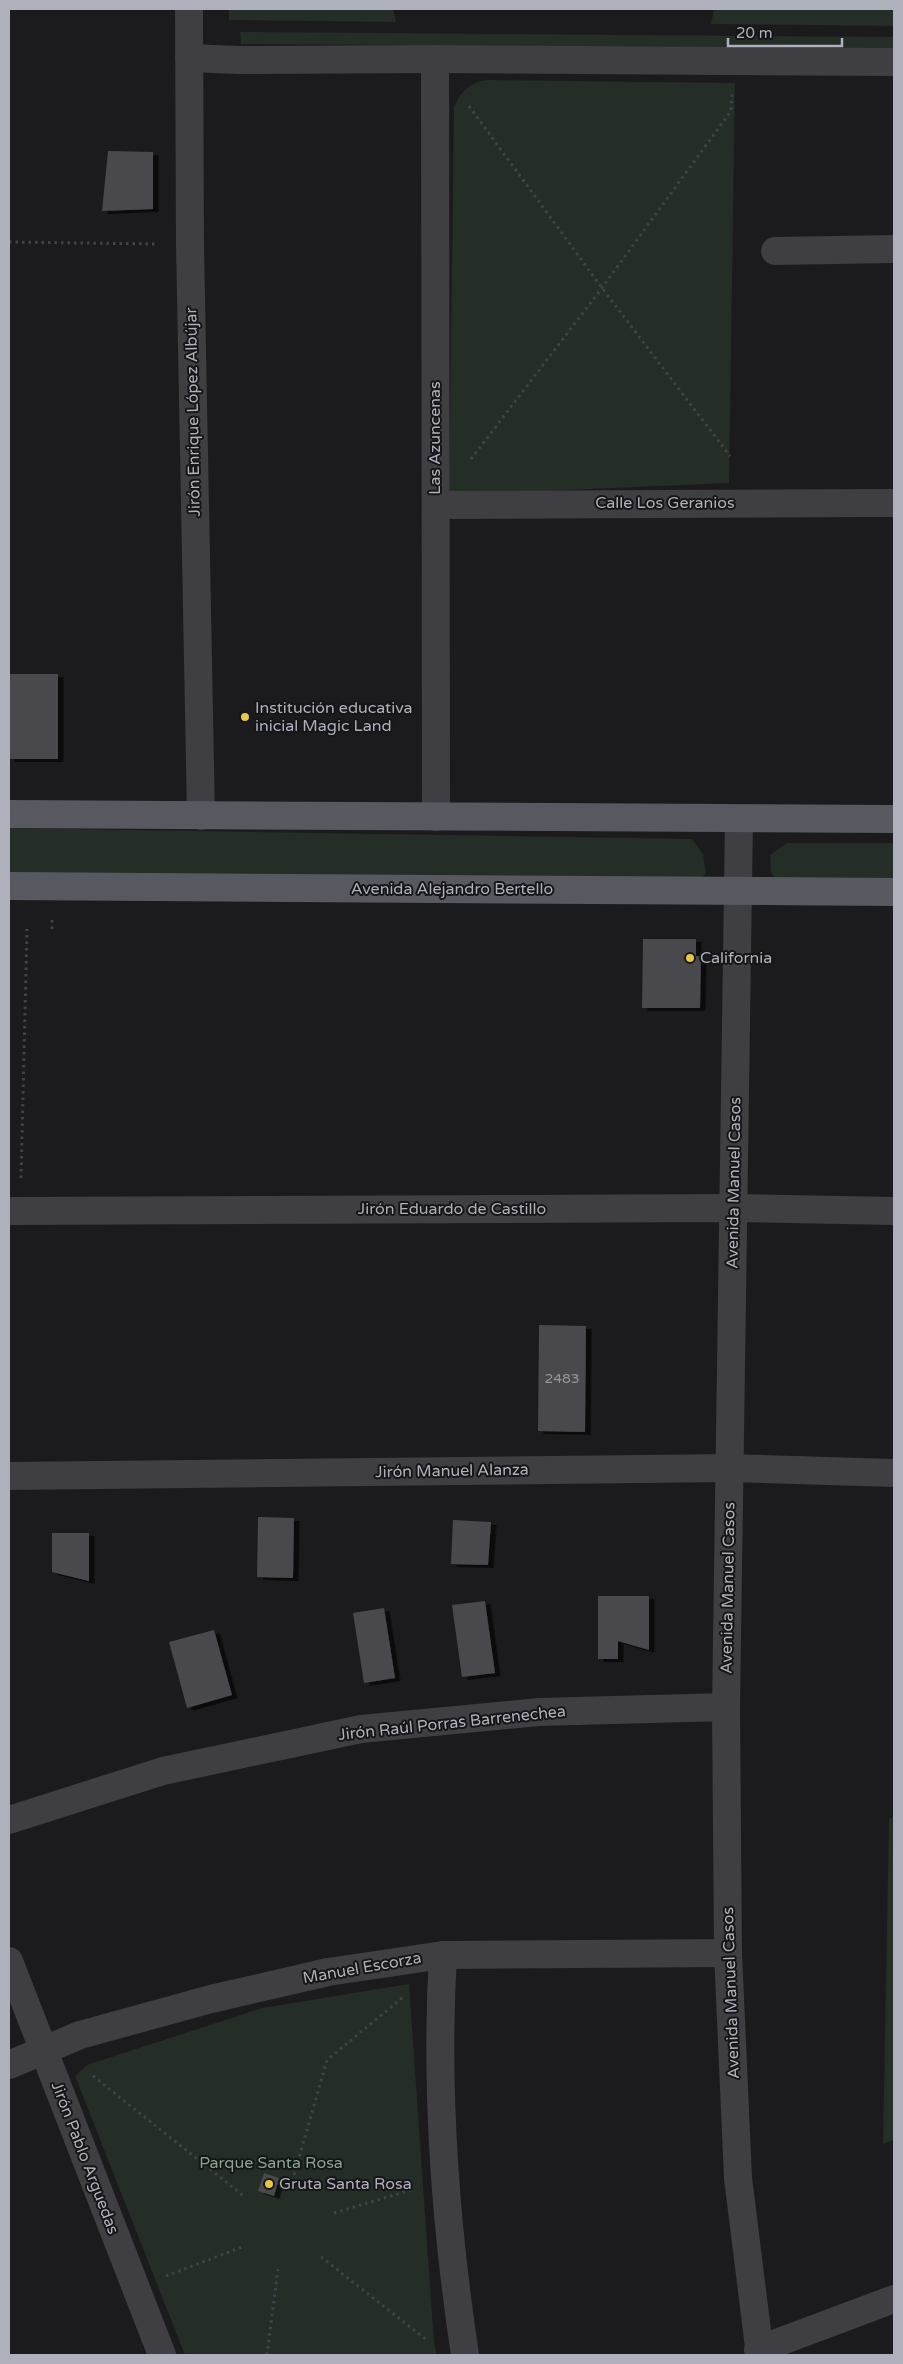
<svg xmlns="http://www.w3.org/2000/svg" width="903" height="2364" font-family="'Varela Round',sans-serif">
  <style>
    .green { fill: #242d26 }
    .building { fill: #48484d; filter: url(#shadow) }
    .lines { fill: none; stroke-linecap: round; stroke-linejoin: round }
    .path { stroke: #424348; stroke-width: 3; stroke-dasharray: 2.5 4; stroke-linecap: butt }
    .minor { stroke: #3e3e43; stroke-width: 28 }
    .major { stroke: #585960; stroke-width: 28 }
    .poi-dot { fill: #e9c746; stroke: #161518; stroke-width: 2 }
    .labels { text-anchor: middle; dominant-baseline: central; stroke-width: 4; stroke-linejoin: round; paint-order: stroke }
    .number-label { font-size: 14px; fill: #9496a0 }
    .street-label { font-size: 16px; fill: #aeb0bb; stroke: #161518 }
    .poi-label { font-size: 16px; fill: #aeb0bb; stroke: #161518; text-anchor: start }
    .park-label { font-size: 16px; fill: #86a58c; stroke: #161518 }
  </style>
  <defs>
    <filter id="shadow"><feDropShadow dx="5.5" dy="3" stdDeviation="0" flood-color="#0009"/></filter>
  </defs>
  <rect width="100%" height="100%" fill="#1b1b1d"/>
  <!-- green -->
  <g class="green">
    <path d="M229,9h164l3,13 -167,-2z"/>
    <path d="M714,9h180v17l-183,-2z"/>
    <path d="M240,32l654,5v12l-653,-5z"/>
    <path d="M488,80l247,3 -6,400 -280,12 5,-388c7,-16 16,-25 34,-27z"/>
    <path d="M9,828l683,11 11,15 3,20 -18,13 -679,-13z"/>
    <path d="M787,843h107v40l-115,1 -8,-12 -1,-17z"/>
    <path d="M889,1818h5v322l-11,4z"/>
    <path d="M409,1984l25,359 3,12h-252l-110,-279 12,-11 175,-57z"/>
  </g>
  <!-- building -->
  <g class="building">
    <path d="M108,151l45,1v57l-51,2z"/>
    <rect x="9" y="674" width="49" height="85"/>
    <path d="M643,939h53v17h5l-1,52h-58z"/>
    <path d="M539,1325l47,1 -1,106 -47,-1z"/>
    <path d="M258,1517l36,1 -1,60 -36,-1z"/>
    <path d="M453,1520l38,2 -3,43 -37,-1z"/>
    <path d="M52,1533h37v48l-37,-9z"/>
    <path d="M598,1596h51v54l-31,-9v18h-20z"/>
    <path d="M485,1601l10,72 -33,4 -10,-72z"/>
    <path d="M384,1608l11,70 -31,5 -11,-70z"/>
    <path d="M214,1630l18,65 -45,13 -18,-66z"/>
    <path d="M264,2173l15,5 -5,18 -16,-5z"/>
  </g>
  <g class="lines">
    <!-- path -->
    <g class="path">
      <path d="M469,106l133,182 128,168"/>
      <path d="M9,242l147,2"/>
      <path d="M471,459l131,-171 129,-177 1,-17"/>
      <path d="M52,929v-9"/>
      <path d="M21,1178l6,-249"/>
      <path d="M93,2076l152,121"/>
      <path d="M294,2175l33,-115 75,-62"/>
      <path d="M334,2213l77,-23"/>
      <path d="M321,2257l107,84"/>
      <path d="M166,2276l76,-29"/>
      <path d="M267,2355l11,-86"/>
    </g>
    <!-- minor -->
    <g class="minor">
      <path d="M189,9l1,236 11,571"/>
      <path d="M189,58l50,2 196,-1 459,3"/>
      <path d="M435,59l1,758"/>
      <path d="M775,251l119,-2"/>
      <path d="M436,505l458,-2"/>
      <path d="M739,819l-13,888 2,246 10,225 22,177"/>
      <path d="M9,1211l725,-3 160,3"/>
      <path d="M9,1476l721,-8 164,5"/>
      <path d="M9,1820l154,-49 198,-42 178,-17 187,-5"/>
      <path d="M443,1955c-8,134 2,267 22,400"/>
      <path d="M9,1961l153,394"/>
      <path d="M9,2065l71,-30 131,-36 117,-27 115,-17 285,-2"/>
      <path d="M758,2350l136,-51"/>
    </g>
    <!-- major -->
    <g class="major">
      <path d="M9,814l885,5"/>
      <path d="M9,886l885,6"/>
    </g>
  </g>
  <!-- markers -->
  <g class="poi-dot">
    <circle cx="245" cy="717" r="5"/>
    <circle cx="690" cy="958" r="5"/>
    <circle cx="269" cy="2184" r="5"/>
  </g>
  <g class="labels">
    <!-- number labels -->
    <g class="number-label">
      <text x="562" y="1378">2483</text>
    </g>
    <!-- street labels -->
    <g class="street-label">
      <text transform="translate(193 412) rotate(-91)">Jirón Enrique López Albújar</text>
      <text transform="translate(435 438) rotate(-90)">Las Azuncenas</text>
      <text x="665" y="503">Calle Los Geranios</text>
      <text x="452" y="889">Avenida Alejandro Bertello</text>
      <text transform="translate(734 1183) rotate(-89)">Avenida Manuel Casos</text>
      <text x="452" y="1209">Jirón Eduardo de Castillo</text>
      <text transform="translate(452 1471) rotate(-1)">Jirón Manuel Alanza</text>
      <text transform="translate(728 1588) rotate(-89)">Avenida Manuel Casos</text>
      <text transform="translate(452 1723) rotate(-6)">Jirón Raúl Porras Barrenechea</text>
      <text transform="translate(362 1968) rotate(-10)">Manuel Escorza</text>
      <text transform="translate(731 1993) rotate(-92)">Avenida Manuel Casos</text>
      <text transform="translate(85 2158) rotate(69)">Jirón Pablo Arguedas</text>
    </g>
    <!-- poi labels -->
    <g class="poi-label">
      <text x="255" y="708">Institución educativa<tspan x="255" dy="18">inicial Magic Land</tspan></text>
      <text x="700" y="958">California</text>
      <text x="279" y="2184">Gruta Santa Rosa</text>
    </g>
    <!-- park labels -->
    <g class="park-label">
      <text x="271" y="2163">Parque Santa Rosa</text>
    </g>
  </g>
  <!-- border -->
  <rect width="903" height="2364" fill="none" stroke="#aeb0bb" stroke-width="20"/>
  <!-- scale -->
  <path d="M728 38v8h114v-8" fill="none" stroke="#aeb0bb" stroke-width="2.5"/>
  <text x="736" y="38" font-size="15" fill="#aeb0bb" stroke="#161518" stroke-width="4" paint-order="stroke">20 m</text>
</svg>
